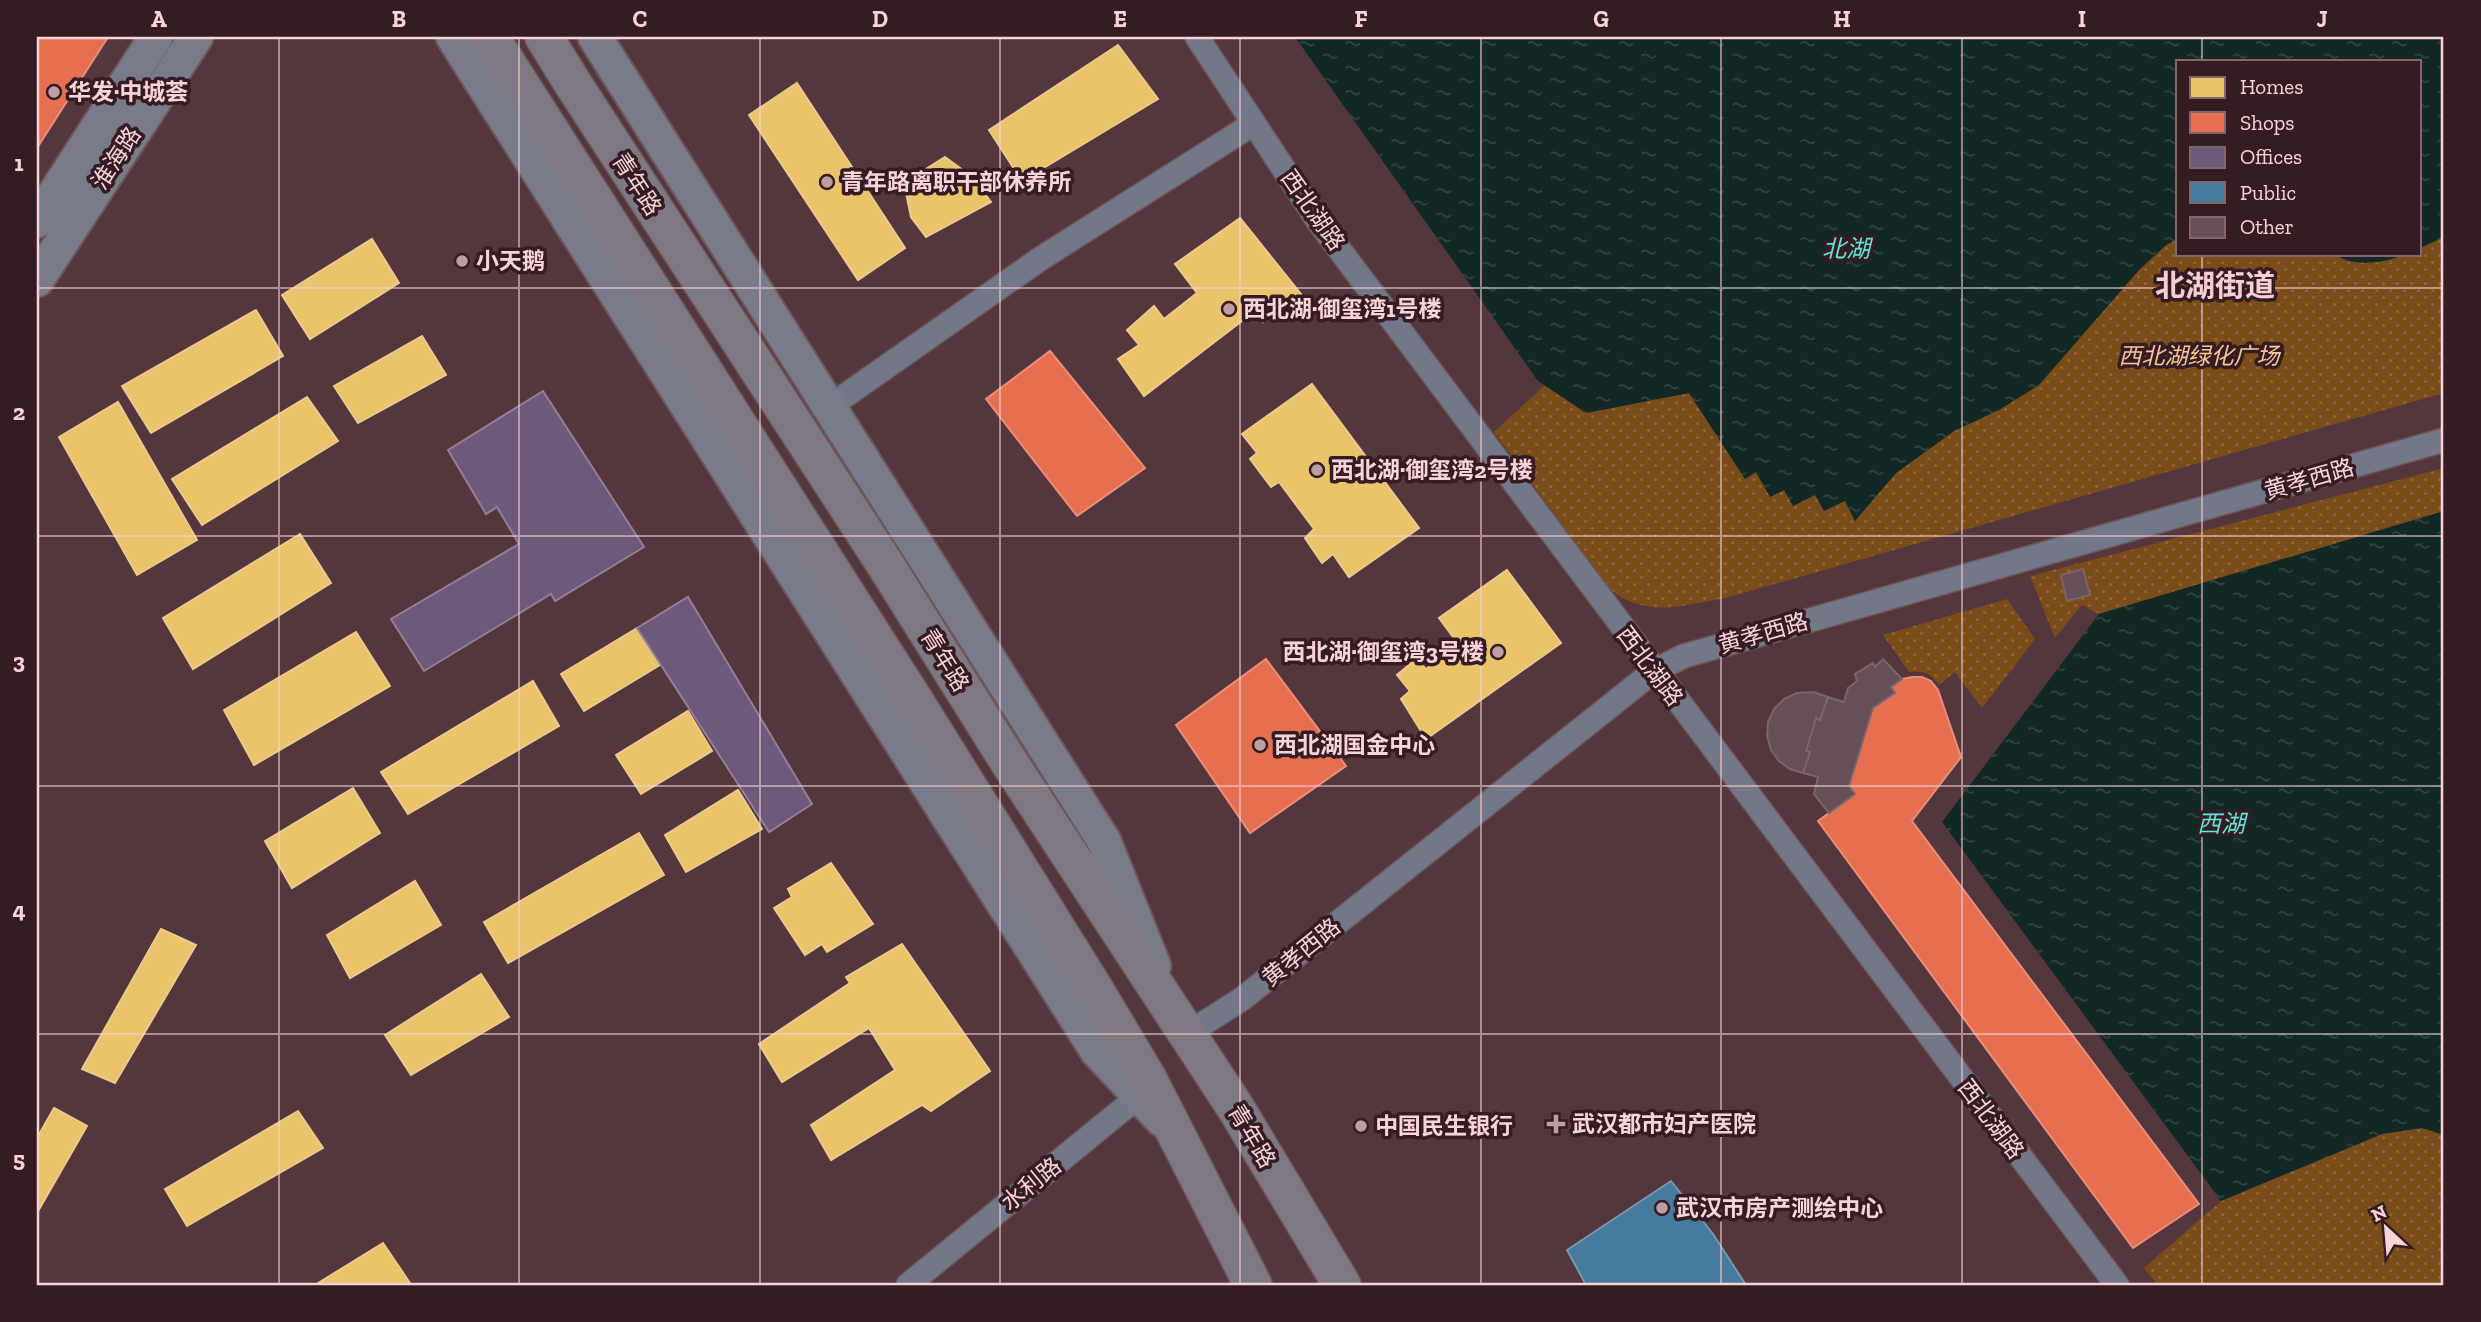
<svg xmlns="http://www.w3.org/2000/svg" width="2481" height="1322" font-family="'Zilla Slab','Noto Sans SC',serif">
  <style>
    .park { fill: url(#park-dots) }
    .water { fill: url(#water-ripples) }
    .homes { fill: #e9c46a; stroke: #edc98c; stroke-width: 2 }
    .shops { fill: #e76f51; stroke: #ec8d7a; stroke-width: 2 }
    .offices { fill: #6d597a; stroke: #967e97; stroke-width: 2 }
    .public { fill: #457b9d; stroke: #7a96af; stroke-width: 2 }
    .building { fill: #664f57; stroke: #7b646c; stroke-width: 2 }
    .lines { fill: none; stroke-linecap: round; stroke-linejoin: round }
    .minor-casing { stroke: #6e565b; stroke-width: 26 }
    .secondary-casing { stroke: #6e565b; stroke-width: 37 }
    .primary-casing { stroke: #6e565b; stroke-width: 40 }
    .minor { stroke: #727888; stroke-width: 23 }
    .secondary { stroke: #797b89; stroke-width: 33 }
    .primary { stroke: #7d7882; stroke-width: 37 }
    .grid { fill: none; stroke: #f7d4da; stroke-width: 2; stroke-opacity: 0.55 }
    .poi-dot { fill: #be9da3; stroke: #351c22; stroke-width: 2.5 }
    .labels { text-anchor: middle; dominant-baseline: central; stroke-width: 7; stroke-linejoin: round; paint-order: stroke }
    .poi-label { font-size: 23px; font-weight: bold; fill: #f7d4da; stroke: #351c22; text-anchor: start }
    .street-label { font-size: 23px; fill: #f7d4da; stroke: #351c22 }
    .park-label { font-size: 23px; font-style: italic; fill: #f5c799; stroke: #351c22 }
    .water-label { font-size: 24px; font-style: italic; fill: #5de6d8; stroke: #351c22 }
    .district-label { font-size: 30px; font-weight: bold; fill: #f7ced5; stroke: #351c22 }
    .neatline { fill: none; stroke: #f7d4da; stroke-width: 2.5 }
    .grid-label { font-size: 23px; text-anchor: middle; font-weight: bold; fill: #f7d4da }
  </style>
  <defs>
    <pattern id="park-dots" width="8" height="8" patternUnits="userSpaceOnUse" patternTransform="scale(1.75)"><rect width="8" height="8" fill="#794c19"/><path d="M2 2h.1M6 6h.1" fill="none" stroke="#8d653a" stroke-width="1.8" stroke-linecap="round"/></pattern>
    <pattern id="water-ripples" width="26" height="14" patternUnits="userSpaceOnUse" patternTransform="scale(1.75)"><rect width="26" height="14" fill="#112825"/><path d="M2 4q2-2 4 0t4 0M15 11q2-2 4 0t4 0" fill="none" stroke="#344644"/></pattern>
  </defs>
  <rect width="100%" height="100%" fill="#53373d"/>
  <!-- park -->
  <g class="park">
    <path d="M2444,237v156l-718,205c-41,7 -81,21 -116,-9l-116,-157 51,-47 41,28 103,-20 56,86 11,-7 14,24 14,-6 61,11 10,19 41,-47 58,-42 45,-21 89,-84 51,-56 27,-25 12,-6v15h157c3,2 6,5 10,7 14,5 58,-7 75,-7v-6z"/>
    <path d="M2444,468v43l-345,103 -17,-9 -27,33 -25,-62z"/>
    <path d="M2007,599l28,40 -53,69 -27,-36 -16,13c-8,-12 -16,-14 -30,-13l-26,-37z"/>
    <path d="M2422,1127l22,8v150h-287l-13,-17 77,-67 161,-67z"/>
  </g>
  <!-- water -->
  <g class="water">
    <path d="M1295,37h1149v200l-24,11v-187h-242v178l-12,6 -27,25 -100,115 -40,25 -45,21 -58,42 -41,48 -10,-20 -21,10 -9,-16 -22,11 -9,-16 -14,7 -14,-25 -11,7 -56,-86 -103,20 -48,-32z"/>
    <path d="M2335,254h71c-22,9 -51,14 -71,0z"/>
    <path d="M2444,511v624l-22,-7 -40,6 -161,67 -279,-379 157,-208z"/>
  </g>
  <!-- homes -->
  <g class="homes">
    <path d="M1118,45l40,54 -136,82 -33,-51z"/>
    <path d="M797,83l108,165 -47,32 -109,-165z"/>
    <path d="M945,157l26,19 20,26 -65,35 -15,-20 -7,-34z"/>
    <path d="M1240,218l61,76 -38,28 -8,-11 -111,85 -26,-37 21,-14 -12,-15 27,-24 10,13 33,-26 -22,-29z"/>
    <path d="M372,239l27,44 -89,56 -28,-44z"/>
    <path d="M256,310l27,46 -132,77 -29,-47z"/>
    <path d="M422,336l24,39 -88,48 -24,-37z"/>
    <path d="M1312,384l107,144 -70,49 -16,-23 -11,9 -17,-25 9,-9 -35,-47 -8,5 -21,-28 7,-6 -15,-19z"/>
    <path d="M307,397l31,44 -136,84 -30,-46z"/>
    <path d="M118,402l79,138 -60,35 -78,-138z"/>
    <path d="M300,534l31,49 -138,86 -30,-51z"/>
    <path d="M1507,570l54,73 -135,96 -25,-40 9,-8 -13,-16 19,-16 10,10 33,-24 -20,-27z"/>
    <path d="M637,628l23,37 -76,46 -23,-37z"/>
    <path d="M356,632l34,54 -136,79 -30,-55z"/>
    <path d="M533,681l26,45 -151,88 -27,-42z"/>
    <path d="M688,711l24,40 -71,43 -25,-39z"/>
    <path d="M353,788l27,45 -88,55 -27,-47z"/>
    <path d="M738,790l24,39 -76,43 -21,-37z"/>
    <path d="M639,833l25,42 -156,88 -24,-41z"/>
    <path d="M831,863l42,61 -46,28 -5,-8 -17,11 -31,-47 18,-11 -4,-8z"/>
    <path d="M415,881l26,44 -91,53 -23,-43z"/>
    <path d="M161,929l35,16 -81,138 -33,-14z"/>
    <path d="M902,944l88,127 -59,40 -9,-6 -91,55 -20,-35 84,-55 -26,-42 -87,54 -23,-38 91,-61 -4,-6z"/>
    <path d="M481,974l28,43 -98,58 -26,-40z"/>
    <path d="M54,1108l33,18 -50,87v-75z"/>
    <path d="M298,1111l25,37 -136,78 -22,-37z"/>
    <path d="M383,1243l27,40 -4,2h-91z"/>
  </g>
  <!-- shops -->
  <g class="shops">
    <path d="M37,37h71l-71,111z"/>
    <path d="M1050,351l95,117 -68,48 -91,-117z"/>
    <path d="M1266,659l80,107 -96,67 -74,-108z"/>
    <path d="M1913,677h9l9,4 7,9 23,67 -49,64 287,383 -66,44 -315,-427 37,-27 -6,-8 24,-78 22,-15 -4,-6 11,-8z"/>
  </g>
  <!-- offices -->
  <g class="offices">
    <path d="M543,391l101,156 -89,54 -4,-7 -127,77 -33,-52 128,-75 -22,-37 -11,7 -38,-64z"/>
    <path d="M688,597l124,207 -43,28 -132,-204z"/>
  </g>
  <!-- public -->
  <path class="public" d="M1671,1181l42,53 33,51h-160l-19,-35z"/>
  <!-- building -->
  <g class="building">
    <path d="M2083,569l7,26 -23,6 -6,-26z"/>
    <path d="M1883,659l19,20 -11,8 4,6 -22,15 -24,78 6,8 -26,19 -15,-19 4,-17 -15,-4 7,-21 -4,-1 10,-33 4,2 8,-23 16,5 4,-14 9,-7 -2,-7 18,-11 2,4z"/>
    <path d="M1813,692l15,5 -8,23 -4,-2 -10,33 4,1 -7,21 -13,-4 -11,-8 -8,-11 -4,-14 1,-14 6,-13 10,-10 13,-6z"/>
  </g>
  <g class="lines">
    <defs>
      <g id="minor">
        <path d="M1197,37l121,184 799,1064"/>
        <path d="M829,407l211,-148 213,-135"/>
        <path d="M1187,1034l55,-35 412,-328 30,-15 760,-216"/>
        <path d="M908,1285l231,-189 6,-11"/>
      </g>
      <g id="secondary">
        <path d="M453,37l644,1014 65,69"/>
        <path d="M595,37l509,804 50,125"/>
        <path d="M37,221l119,-184"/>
        <path d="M37,280l159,-243"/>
      </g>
      <g id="primary">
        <path d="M490,37l424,663 181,290 53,89 105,206"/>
        <path d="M544,37l31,50 310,477 124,198 228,348 105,175"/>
      </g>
    </defs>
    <!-- minor casing -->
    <use href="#minor" class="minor-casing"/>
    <!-- secondary casing -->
    <use href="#secondary" class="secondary-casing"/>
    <!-- primary casing -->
    <use href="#primary" class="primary-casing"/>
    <!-- minor -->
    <use href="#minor" class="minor"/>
    <!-- secondary -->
    <use href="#secondary" class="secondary"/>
    <!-- primary -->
    <use href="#primary" class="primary"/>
  </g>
  <!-- grid -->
  <path class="grid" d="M279,37v1248M519,37v1248M760,37v1248M1000,37v1248M1240,37v1248M1481,37v1248M1721,37v1248M1962,37v1248M2202,37v24M2202,254v1031M37,288h2407M37,536h2407M37,786h2407M37,1034h2407"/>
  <!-- markers -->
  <g class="poi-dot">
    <circle cx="54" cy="92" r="7"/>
    <circle cx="827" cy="182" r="7"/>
    <circle cx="462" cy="261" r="7"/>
    <circle cx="1229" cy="309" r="7"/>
    <circle cx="1317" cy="470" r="7"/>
    <circle cx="1498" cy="652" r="7"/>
    <circle cx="1260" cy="745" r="7"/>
    <path d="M1552.5 1113.5h7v7h7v7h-7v7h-7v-7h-7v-7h7z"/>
    <circle cx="1361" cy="1126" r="7"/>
    <circle cx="1662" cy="1208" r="7"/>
  </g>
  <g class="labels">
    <!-- poi labels -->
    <g class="poi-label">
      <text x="68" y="92">华发·中城荟</text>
      <text x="841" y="182">青年路离职干部休养所</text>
      <text x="476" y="261">小天鹅</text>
      <text x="1243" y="309">西北湖·御玺湾1号楼</text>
      <text x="1331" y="470">西北湖·御玺湾2号楼</text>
      <text x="1484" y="652" text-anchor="end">西北湖·御玺湾3号楼</text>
      <text x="1274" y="745">西北湖国金中心</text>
      <text x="1572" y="1124">武汉都市妇产医院</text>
      <text x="1375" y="1126">中国民生银行</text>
      <text x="1676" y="1208">武汉市房产测绘中心</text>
    </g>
    <!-- street labels -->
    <g class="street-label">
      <text transform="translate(116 158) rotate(-57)">淮海路</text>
      <text transform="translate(637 184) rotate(57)">青年路</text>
      <text transform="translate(1313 210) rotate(55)">西北湖路</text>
      <text transform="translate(2309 479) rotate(-16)">黄孝西路</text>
      <text transform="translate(1763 633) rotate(-16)">黄孝西路</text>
      <text transform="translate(945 660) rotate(58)">青年路</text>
      <text transform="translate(1650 666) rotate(53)">西北湖路</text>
      <text transform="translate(1301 952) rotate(-39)">黄孝西路</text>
      <text transform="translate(1991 1119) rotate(53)">西北湖路</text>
      <text transform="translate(1252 1136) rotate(59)">青年路</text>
      <text transform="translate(1031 1184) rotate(-39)">水利路</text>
    </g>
    <!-- park labels -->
    <g class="park-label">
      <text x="2199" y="356">西北湖绿化广场</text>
    </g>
    <!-- water labels -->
    <g class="water-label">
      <text x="1846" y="248">北湖</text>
      <text x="2221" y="823">西湖</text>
    </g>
    <!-- district labels -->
    <g class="district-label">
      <text x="2215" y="286">北湖街道</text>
    </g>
  </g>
  <!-- border -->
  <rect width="2481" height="1322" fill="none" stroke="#351c22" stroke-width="77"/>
  <!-- legend -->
  <rect x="2176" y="60" width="245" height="196" fill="#351c22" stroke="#83666c" stroke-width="2"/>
  <rect x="2190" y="77" width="35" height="21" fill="#e9c46a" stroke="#83666c" stroke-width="2"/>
  <text x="2240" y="94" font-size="21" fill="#f7d4da">Homes</text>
  <rect x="2190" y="112" width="35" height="21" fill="#e76f51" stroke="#83666c" stroke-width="2"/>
  <text x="2240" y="130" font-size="21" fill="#f7d4da">Shops</text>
  <rect x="2190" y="147" width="35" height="21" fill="#6d597a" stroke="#83666c" stroke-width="2"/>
  <text x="2240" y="164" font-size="21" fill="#f7d4da">Offices</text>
  <rect x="2190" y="182" width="35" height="21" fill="#457b9d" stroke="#83666c" stroke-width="2"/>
  <text x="2240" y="200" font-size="21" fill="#f7d4da">Public</text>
  <rect x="2190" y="217" width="35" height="21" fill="#664f57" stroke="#83666c" stroke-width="2"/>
  <text x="2240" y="234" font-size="21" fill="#f7d4da">Other</text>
  <!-- north arrow -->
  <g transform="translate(2386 1228) rotate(334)" stroke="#351c22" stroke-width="5" paint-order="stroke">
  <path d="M0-5L12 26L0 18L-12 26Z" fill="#f7d4da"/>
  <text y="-10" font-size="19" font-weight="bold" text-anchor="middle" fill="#f7d4da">N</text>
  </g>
  <rect x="38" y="38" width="2404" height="1246" class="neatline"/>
  <g class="grid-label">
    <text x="159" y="27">A</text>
    <text x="399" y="27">B</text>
    <text x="640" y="27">C</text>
    <text x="880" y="27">D</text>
    <text x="1120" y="27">E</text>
    <text x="1361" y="27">F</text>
    <text x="1601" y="27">G</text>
    <text x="1842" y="27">H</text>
    <text x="2082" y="27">I</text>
    <text x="2322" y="27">J</text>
    <text x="19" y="171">1</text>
    <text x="19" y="420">2</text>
    <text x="19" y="669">3</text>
    <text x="19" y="918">4</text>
    <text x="19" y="1167">5</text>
  </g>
</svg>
